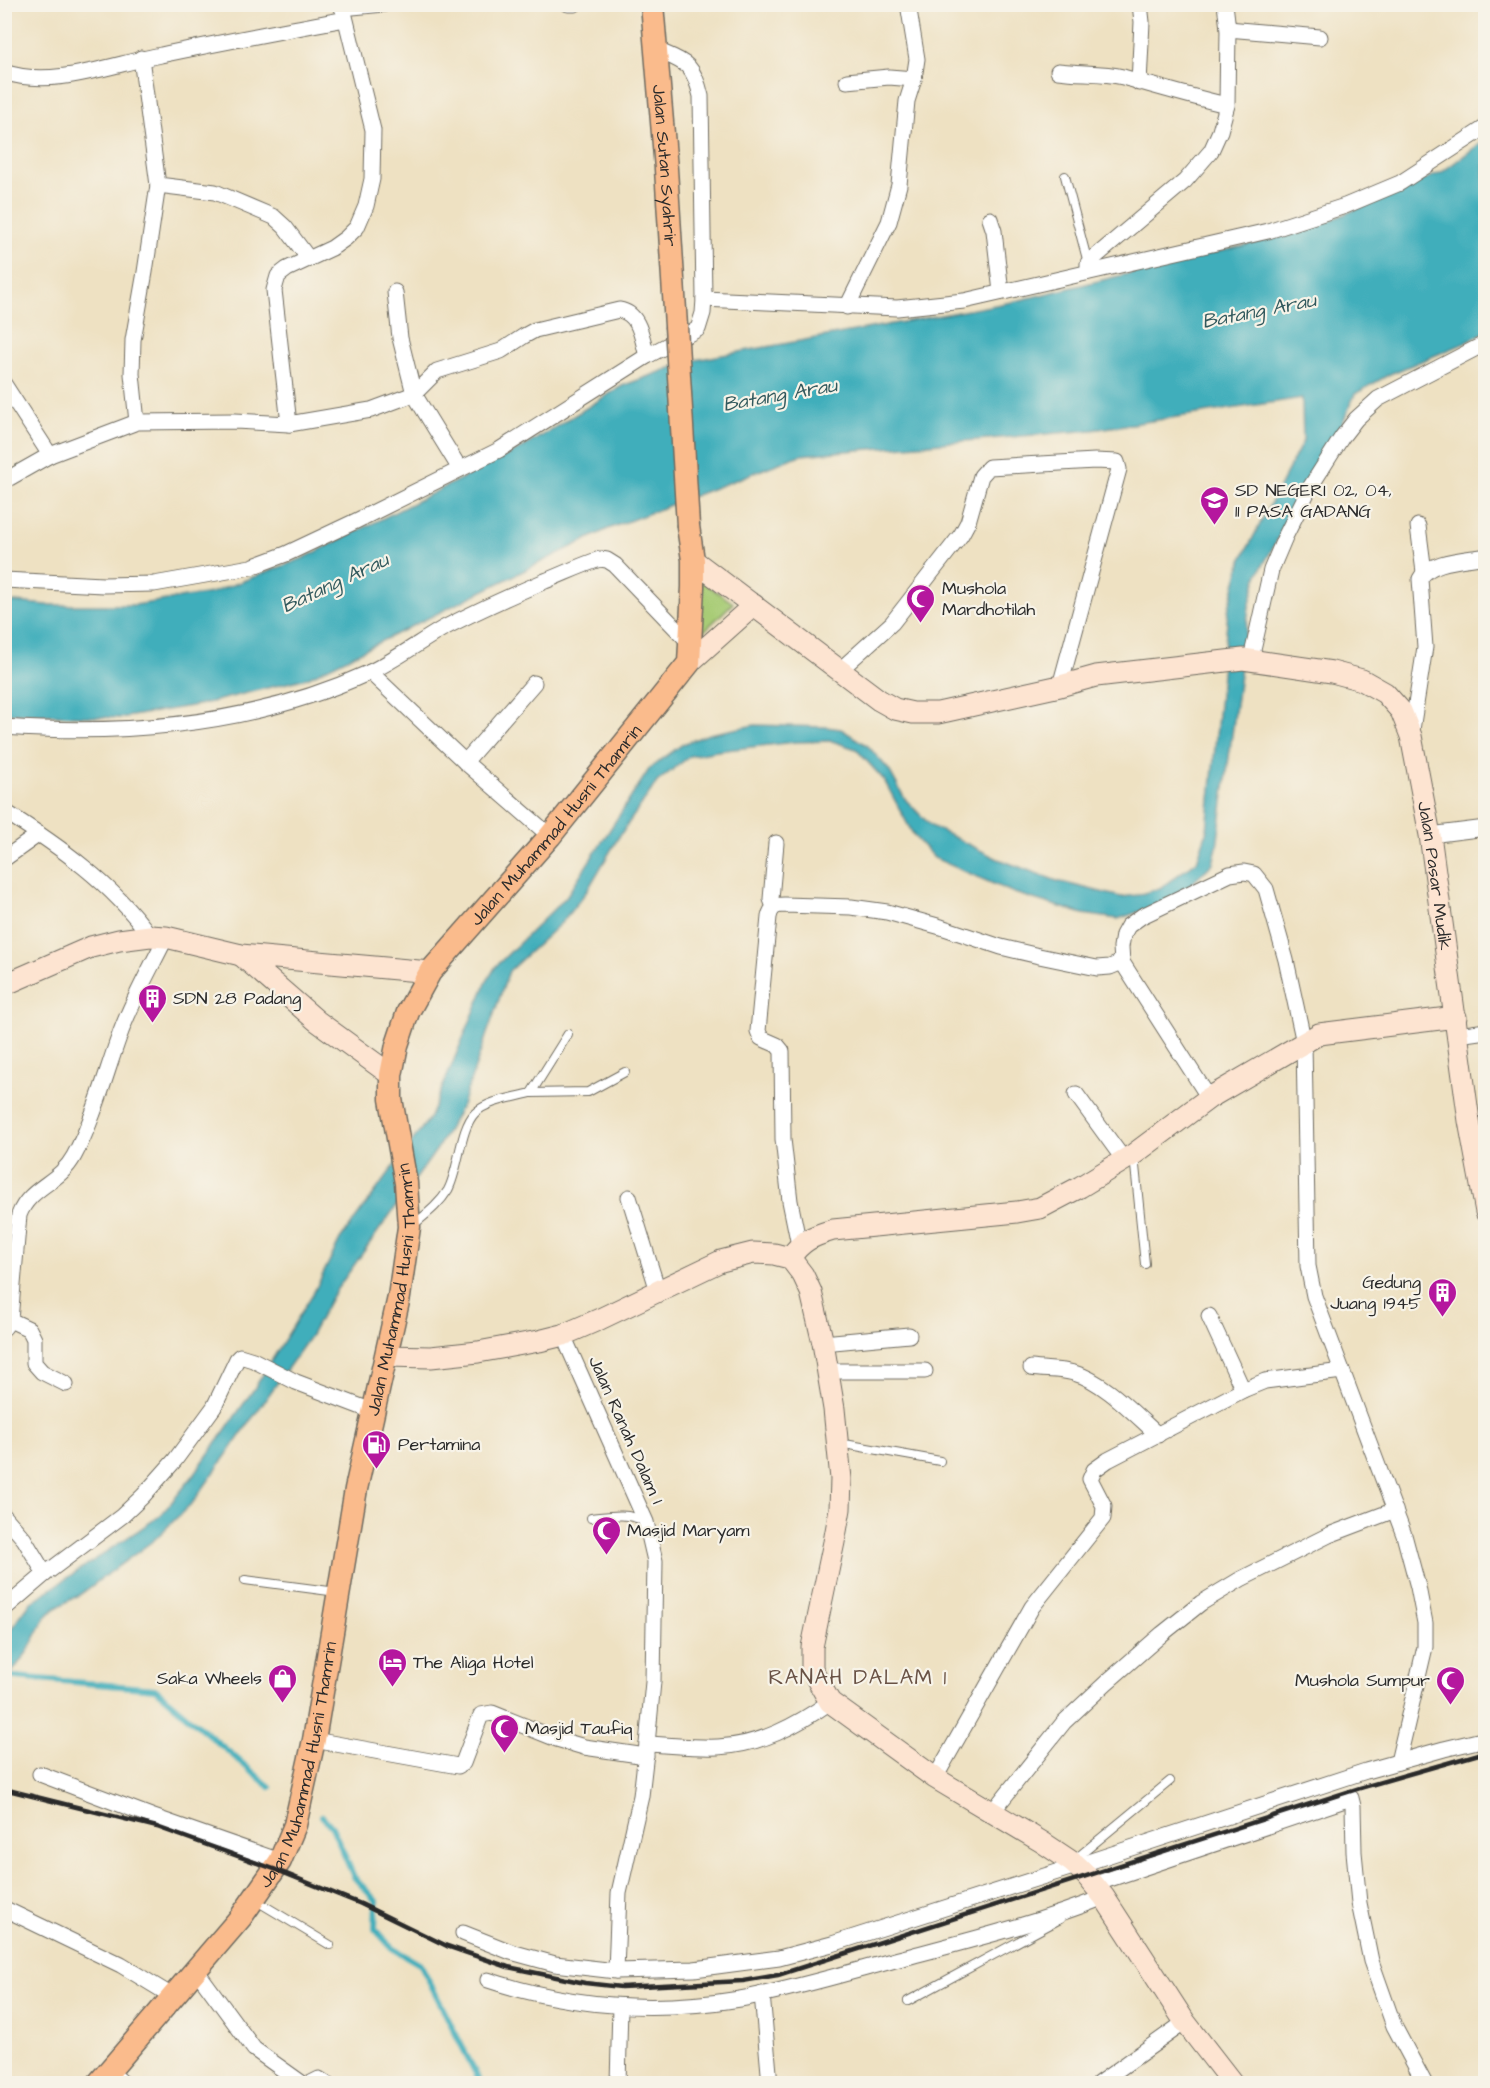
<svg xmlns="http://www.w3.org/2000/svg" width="1490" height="2088" font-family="'Architects Daughter',sans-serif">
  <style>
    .green { fill: #a8cc76; stroke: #6a7c50; stroke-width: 1.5 }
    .water { fill: #3faebb; stroke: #356c73; stroke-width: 1.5 }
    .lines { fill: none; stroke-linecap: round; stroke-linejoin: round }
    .stream { stroke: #3faebb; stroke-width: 6 }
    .lane-casing { stroke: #6f6b60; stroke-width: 10 }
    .street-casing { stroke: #6f6b60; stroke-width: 17 }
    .secondary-casing { stroke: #6f6b60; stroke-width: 23 }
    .primary-casing { stroke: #6f6b60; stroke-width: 25 }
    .lane { stroke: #fff; stroke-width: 8 }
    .street { stroke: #fff; stroke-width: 15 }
    .secondary { stroke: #fde4d1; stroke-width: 21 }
    .primary { stroke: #fabb8c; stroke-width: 22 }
    .rail { stroke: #2b2b2b; stroke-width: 4.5 }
    .primary-bridge-casing { stroke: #6f6b60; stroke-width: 25; stroke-linecap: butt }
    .primary-bridge { stroke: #fabb8c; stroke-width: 22 }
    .labels { text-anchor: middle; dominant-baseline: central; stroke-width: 4.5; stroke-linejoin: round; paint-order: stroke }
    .street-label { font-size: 18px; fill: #2b2b2b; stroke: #f7f3e8 }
    .poi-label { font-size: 18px; fill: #2b2b2b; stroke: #f7f3e8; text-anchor: start }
    .water-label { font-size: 20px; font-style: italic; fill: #32595d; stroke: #f7f3e8 }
    .quarter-label { font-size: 21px; letter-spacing: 1.5px; fill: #695245; stroke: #f7f3e8 }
  </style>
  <rect width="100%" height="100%" fill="#f7f3e8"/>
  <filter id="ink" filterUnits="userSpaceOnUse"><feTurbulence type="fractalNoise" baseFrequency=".0167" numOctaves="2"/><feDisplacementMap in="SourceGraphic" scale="12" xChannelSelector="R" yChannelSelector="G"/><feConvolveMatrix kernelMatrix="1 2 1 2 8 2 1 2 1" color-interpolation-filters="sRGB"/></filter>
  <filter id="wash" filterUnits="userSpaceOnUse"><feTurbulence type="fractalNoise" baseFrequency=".008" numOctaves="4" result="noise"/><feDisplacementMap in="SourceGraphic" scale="24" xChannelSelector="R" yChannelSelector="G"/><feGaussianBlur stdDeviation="1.35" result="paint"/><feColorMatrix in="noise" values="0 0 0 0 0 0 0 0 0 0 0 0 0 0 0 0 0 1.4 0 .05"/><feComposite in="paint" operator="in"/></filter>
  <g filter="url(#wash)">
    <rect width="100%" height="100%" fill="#eee1c2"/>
    <!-- green -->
    <path class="green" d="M700,580l33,23 -35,34z"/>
    <!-- water -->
    <path class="water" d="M1485,140v192l-20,11 -75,31 -35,20 -15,35 -82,145 -9,33 -32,240 -4,16 -31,30 -32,15 -32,11 -35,-5 -69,-21 -80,-35 -20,-22 -30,-56 -28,-31 -24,-8 -37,1 -78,9 -27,5 -33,26 -39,56 -31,53 -25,31 -53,49 -47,134 -25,44 -105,147 -21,39 -117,166 -40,39 -72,53 -28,16 -9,9 -17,33 -23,30v-44l25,-34 131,-88 32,-39 61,-87 60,-97 26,-52 90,-123 57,-136 9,-15 70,-69 84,-129 33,-24 26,-10 46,-9 71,2 15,2 27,17 21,24 16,29 26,27 67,33 59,22 64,16 17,-2 22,-7 37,-27 10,-30 21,-220 14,-52 61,-118 -1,-43 -210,32 -292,25 -192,74 -301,149 -104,26 -83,14 -115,-5v-112l42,4h88l76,-12 93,-35 216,-109 102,-63 68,-25 322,-59 296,-72 134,-58z"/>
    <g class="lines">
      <!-- stream -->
      <g class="stream">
        <path d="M4,1676l151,13 115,98"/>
        <path d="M322,1816l10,11 22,50 22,24 -1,28 17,19 29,17 60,119"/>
      </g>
    </g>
  </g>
  <g filter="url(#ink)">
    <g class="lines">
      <defs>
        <g id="lane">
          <path d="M1065,176l23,87"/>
          <path d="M531,1093l57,-1 37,-20"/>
          <path d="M1134,1156l11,108"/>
          <path d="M412,1226c13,-11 27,-21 36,-36 11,-20 12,-62 27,-77 13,-13 39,-15 56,-20l37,-59"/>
          <path d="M839,1443l101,18"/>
          <path d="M591,1518c19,-2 35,-6 53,3"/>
          <path d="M245,1580l92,12"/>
          <path d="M1073,1861l97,-80"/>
          <path d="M255,1900l75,45"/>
          <path d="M908,2001l152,-82"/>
        </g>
        <g id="street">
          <path d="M568,4h7"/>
          <path d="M342,8l42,-4"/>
          <path d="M1228,29l92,8"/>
          <path d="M141,58l17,127 57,7 59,25 11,10 24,32"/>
          <path d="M1058,71c22,3 44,1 65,6 35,10 69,20 104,28"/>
          <path d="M4,72c49,17 108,-8 157,-17 61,-13 122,-24 184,-36"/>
          <path d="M847,81l42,-4 25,2"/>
          <path d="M1139,83l3,-61 -2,-18"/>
          <path d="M990,219l4,12 7,61"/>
          <path d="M1088,272v-9l97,-82 26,-30 9,-20 7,-26 1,-76 -3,-25"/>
          <path d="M395,292l5,46 14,56 46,75"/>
          <path d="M704,299l193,9 67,-7 304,-70 77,-25 55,-23 86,-56"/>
          <path d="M847,307l42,-85 10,-37 8,-84 7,-22 3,-20 -9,-55"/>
          <path d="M4,384l46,71"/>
          <path d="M137,422l-5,-48 1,-34 12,-68 13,-87"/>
          <path d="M289,424l-15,-134 4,-14 9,-7 45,-21 14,-10 11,-11 9,-21 6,-27 1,-49 -31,-126"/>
          <path d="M4,481l46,-26 87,-33 98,-1 54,3 82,-14 43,-16 23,-23 64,-20 23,-15 11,-6 84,-20c21,3 23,29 28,46"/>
          <path d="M1418,526l6,46"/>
          <path d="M4,580l99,5 51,-1 97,-17 35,-13 70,-33 143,-71 148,-94 51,-27 5,-16 1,-14 -3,-203c-8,-33 -15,-33 -44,-46"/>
          <path d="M1251,659l20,-89 14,-33 24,-48 33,-52 14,-18 22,-20 108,-56"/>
          <path d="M840,670l52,-47 69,-88 7,-13 13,-46 8,-9 106,-6 22,1 2,7 -59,217"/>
          <path d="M370,672l95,90 85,74"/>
          <path d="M4,727c124,9 250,-2 364,-54 26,-12 50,-30 74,-44 34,-18 68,-33 103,-48 18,-7 36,-16 55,-22l7,1 8,5 76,79"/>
          <path d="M1411,736l14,-89 -5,-68c10,-19 46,-19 66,-23"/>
          <path d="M465,762l69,-79"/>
          <path d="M4,811c55,35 108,72 146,125"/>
          <path d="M1430,835l56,-7"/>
          <path d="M4,859l35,-25"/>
          <path d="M774,907l-3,-8 5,-56"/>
          <path d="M1458,1035l28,-4"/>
          <path d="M1076,1094l48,66"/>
          <path d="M1209,1098l-87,-136 -1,-15 2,-12 5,-9 14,-10 88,-42 14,-2 10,2 12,15 20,71 18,83 4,223 6,30 90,239 14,52 7,36v24l-27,115"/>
          <path d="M629,1197l29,94"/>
          <path d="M799,1245l-9,-44 -7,-62 -1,-88 -5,-6 -16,-7 -3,-7 11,-114c2,-9 6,-12 15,-12l67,2 36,5 54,15 60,20 38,9 58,12 13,-1 12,-5"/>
          <path d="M1209,1316l34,74"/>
          <path d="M10,1320l19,9 5,10v24l8,9 24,12"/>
          <path d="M4,1328l6,-8 9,-105c11,-29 40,-31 55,-59 20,-37 31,-80 45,-119 12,-35 31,-67 47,-100"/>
          <path d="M563,1335l83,187 9,39 -2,121 -6,62 -6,52 -22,97 -3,78"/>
          <path d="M823,1343l86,-8"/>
          <path d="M1031,1368c14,2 30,1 43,5 30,8 61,42 84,62"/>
          <path d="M829,1371h96"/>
          <path d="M4,1516l20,23 21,35 77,-58 21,-20 32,-36 39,-53 23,-48 3,-3 13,4 43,22 76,29"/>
          <path d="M4,1609l41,-35"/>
          <path d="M314,1740l144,26 5,-3 18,-48 11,-2 65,26 27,8 62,9"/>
          <path d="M647,1744c24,1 48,4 71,3 42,-2 78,-21 112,-45"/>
          <path d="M40,1774l111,42 129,45"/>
          <path d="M935,1778l97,-171 71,-89 1,-12 -14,-27 4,-9 14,-10 135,-70 22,-9 77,-10"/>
          <path d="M993,1811l71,-89 43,-40 55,-48 39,-31 40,-24 88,-44 66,-25"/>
          <path d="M1095,1884l256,-86 2,8 1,46 5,51 12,58 23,65 31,58"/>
          <path d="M5,1909l116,56 51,31"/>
          <path d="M463,1933l48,19 44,12 61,7 78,-2 85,-11 53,-14 244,-78 290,-95 78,-22 42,-10"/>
          <path d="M196,1970l58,79 49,35"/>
          <path d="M488,1980c81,27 167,33 252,19 55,-10 109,-27 163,-41 68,-18 136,-35 201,-61"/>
          <path d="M762,1994l8,90"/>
          <path d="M109,2071l15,13"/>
          <path d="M309,2084l10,-5 8,5"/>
          <path d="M618,2084l2,-78"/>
          <path d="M1098,2084l87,-62"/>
        </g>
        <g id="secondary">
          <path id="s1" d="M693,560l186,140 16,9 18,4h25l122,-27 36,-10 147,-17 89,13 30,8 23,13 16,18 10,25 19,99 39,286 17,91"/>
          <path d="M689,663l65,-58"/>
          <path d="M241,955l76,66 74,54"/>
          <path d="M4,985l87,-38 28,-7 31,-4 16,1 75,18 189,17"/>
          <path d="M790,1258c12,-18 23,-22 43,-28l184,-18 23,-4 40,-21 54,-33 75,-56 110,-64 137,-17"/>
          <path d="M386,1356l45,1 47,-5 61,-11 24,-6 37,-16 121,-58 32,-8 21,1 16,4 13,17 8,17 12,51 11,66 7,70 -1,30 -6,33 -22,105v21l6,13 12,21 105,76 107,64 30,20 14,13 18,22 81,125 48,62"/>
        </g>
        <g id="primary">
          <path id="s2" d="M652,4l14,165 10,157"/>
          <path id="s3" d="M98,2084l143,-167 39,-56 15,-36 19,-85 42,-251 43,-192 10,-70 -3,-44 -15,-84v-24l6,-30 11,-33 22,-40 120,-136 139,-173 4,-76v-27l-5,-34"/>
        </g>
      </defs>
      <!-- lane casing -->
      <use href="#lane" class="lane-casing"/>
      <!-- street casing -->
      <use href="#street" class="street-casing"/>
      <!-- secondary casing -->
      <use href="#secondary" class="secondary-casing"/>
      <!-- primary casing -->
      <use href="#primary" class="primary-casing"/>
      <!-- lane -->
      <use href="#lane" class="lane"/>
      <!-- street -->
      <use href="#street" class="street"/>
      <!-- secondary -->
      <use href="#secondary" class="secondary"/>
      <!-- primary -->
      <use href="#primary" class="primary"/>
      <!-- rail -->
      <path class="rail" d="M4,1789l153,38 117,42 87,35 86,42 61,21 77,16 36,4 122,-6 35,-6 582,-187 126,-36"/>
      <defs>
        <path id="primary-bridge" d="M676,326l12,200"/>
      </defs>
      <!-- primary-bridge casing -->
      <use href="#primary-bridge" class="primary-bridge-casing"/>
      <!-- primary-bridge -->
      <use href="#primary-bridge" class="primary-bridge"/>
    </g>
  </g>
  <!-- icons -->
  <defs>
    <symbol id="school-pin" viewBox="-11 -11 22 30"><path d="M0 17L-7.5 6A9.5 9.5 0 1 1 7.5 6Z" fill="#b5179e" stroke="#f7f3e8"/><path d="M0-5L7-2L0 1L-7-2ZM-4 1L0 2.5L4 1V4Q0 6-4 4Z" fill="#fff"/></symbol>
    <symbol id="mosque-pin" viewBox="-11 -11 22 30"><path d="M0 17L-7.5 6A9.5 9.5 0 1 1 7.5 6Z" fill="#b5179e" stroke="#f7f3e8"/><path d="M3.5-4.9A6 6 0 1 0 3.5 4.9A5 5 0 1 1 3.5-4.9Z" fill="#fff"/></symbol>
    <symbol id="building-pin" viewBox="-11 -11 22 30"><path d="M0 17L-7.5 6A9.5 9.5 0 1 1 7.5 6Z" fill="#b5179e" stroke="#f7f3e8"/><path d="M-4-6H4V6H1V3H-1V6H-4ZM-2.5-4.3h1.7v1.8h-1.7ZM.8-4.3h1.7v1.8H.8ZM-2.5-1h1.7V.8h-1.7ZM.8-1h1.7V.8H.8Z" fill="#fff"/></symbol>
    <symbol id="fuel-pin" viewBox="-11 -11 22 30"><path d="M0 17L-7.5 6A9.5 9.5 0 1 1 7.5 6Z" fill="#b5179e" stroke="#f7f3e8"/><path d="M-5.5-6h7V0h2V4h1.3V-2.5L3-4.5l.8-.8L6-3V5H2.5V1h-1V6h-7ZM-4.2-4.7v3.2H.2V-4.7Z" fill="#fff"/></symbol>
    <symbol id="hotel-pin" viewBox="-11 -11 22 30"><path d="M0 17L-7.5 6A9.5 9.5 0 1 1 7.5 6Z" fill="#b5179e" stroke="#f7f3e8"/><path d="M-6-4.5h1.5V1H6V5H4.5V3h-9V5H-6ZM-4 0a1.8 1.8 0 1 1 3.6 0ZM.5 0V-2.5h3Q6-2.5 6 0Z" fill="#fff"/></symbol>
    <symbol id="shop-pin" viewBox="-11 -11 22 30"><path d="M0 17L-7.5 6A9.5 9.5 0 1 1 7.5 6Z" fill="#b5179e" stroke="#f7f3e8"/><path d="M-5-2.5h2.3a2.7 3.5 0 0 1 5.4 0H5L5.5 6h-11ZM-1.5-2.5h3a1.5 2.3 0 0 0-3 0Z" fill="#fff"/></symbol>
  </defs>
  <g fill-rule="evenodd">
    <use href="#school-pin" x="1198" y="484" width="33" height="45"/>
    <use href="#mosque-pin" x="904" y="582" width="33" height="45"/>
    <use href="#building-pin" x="136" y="982" width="33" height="45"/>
    <use href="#building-pin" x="1426" y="1276" width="33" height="45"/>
    <use href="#fuel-pin" x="360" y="1428" width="33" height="45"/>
    <use href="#mosque-pin" x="590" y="1514" width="33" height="45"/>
    <use href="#hotel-pin" x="376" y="1646" width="33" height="45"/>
    <use href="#shop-pin" x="266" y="1662" width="33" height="45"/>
    <use href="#mosque-pin" x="1434" y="1664" width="33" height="45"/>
    <use href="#mosque-pin" x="488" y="1712" width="33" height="45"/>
  </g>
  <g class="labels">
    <!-- street labels -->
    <g class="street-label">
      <text stroke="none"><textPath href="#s2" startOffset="162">Jalan Sutan Syahrir</textPath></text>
      <text stroke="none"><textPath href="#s3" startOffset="1394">Jalan Muhammad Husni Thamrin</textPath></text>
      <text stroke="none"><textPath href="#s1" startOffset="945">Jalan Pasar Mudik</textPath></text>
      <text stroke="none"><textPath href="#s3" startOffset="872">Jalan Muhammad Husni Thamrin</textPath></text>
      <text transform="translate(626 1430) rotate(66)">Jalan Ranah Dalam 1</text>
      <text stroke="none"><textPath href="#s3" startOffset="386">Jalan Muhammad Husni Thamrin</textPath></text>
    </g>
    <!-- poi labels -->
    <g class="poi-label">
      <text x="1235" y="490">SD NEGERI 02, 04,<tspan x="1235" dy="21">11 PASA GADANG</tspan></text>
      <text x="942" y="588">Mushola<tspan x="942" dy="21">Mardhotilah</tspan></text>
      <text x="173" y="998">SDN 28 Padang</text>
      <text x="1421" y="1282" text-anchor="end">Gedung<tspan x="1421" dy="21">Juang 1945</tspan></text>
      <text x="398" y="1444">Pertamina</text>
      <text x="627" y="1530">Masjid Maryam</text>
      <text x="413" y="1662">The Aliga Hotel</text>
      <text x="262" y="1678" text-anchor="end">Saka Wheels</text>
      <text x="1430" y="1680" text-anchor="end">Mushola Sumpur</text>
      <text x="525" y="1728">Masjid Taufiq</text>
    </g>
    <!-- water labels -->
    <g class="water-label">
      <text transform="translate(1259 311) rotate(-11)">Batang Arau</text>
      <text transform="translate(780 395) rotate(-10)">Batang Arau</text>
      <text transform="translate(335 583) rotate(-25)">Batang Arau</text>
    </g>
    <!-- quarter labels -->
    <g class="quarter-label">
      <text x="858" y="1677">RANAH DALAM 1</text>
    </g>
  </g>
  <!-- margin -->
  <rect width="1490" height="2088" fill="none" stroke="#f7f3e8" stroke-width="24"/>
</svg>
